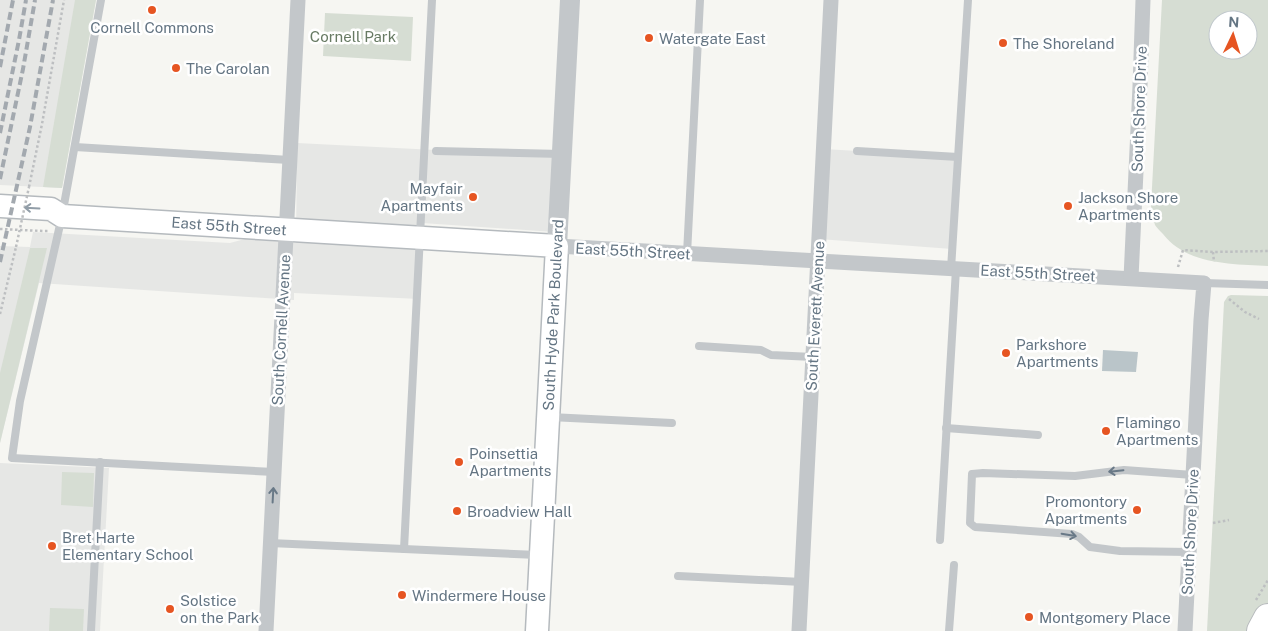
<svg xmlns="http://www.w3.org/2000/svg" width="1268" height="631" font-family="'Public Sans',sans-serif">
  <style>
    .built { fill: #e6e7e5 }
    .green { fill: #d6ddd3; fill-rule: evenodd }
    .water { fill: #bac5c9 }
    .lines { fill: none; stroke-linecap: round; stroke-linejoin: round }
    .secondary-casing { stroke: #b5babe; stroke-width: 25 }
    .motorway-casing { stroke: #b6b9bc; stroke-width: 30 }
    .path { stroke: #bdbfc1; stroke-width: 2.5; stroke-dasharray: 2.5 2.5; stroke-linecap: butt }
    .service { stroke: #c3c7ca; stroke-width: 8 }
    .minor { stroke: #c3c7ca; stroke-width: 15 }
    .tertiary { stroke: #c3c7ca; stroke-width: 20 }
    .secondary { stroke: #fff; stroke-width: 22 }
    .motorway { stroke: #fff; stroke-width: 28 }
    .rail { stroke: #a3a9af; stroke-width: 4; stroke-dasharray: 8 4; stroke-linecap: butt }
    .path-bridge { stroke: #bdbfc1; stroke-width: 2.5; stroke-dasharray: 2.5 2.5; stroke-linecap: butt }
    .oneway { stroke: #929ea8 }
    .oneway2 { stroke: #697987 }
    .poi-dot { fill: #e65522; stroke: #fff; stroke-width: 2 }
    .labels { text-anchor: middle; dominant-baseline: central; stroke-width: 5; stroke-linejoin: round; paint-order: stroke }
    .poi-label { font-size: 15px; fill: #647583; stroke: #fff; text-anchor: start }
    .park-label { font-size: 15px; fill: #677a63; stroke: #fff }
    .street-label { font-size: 15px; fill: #647583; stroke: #fff }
  </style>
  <rect width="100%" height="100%" fill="#f6f6f2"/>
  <!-- built -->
  <g class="built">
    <path d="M0,0h96l-34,188 -62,-3z"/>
    <path d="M297,143l260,13 -3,76 -132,-9 -3,76 -125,-6v7l-255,-17 -39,160v-197l30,1 3,-15 197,11 15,-4 51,4z"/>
    <path d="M824,149l134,8 -6,92 -133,-10z"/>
    <path d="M0,463l109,5 -9,163h-100z"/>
  </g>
  <!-- green -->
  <g class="green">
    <path d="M75,0h21l-34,188 -19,-1z"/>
    <path d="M1162,0h106v266c-36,-2 -81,-1 -105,-32 -3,-3 -6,-6 -8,-9 -2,-6 -3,-13 -4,-19zM1218,20h30v30h-30z"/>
    <path d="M325,13l88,4 -2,44 -88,-5z"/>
    <path d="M30,248h17l-47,195v-70z"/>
    <path d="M1231,295l37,1v311l-13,24h-48l17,-329 4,-6z"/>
    <path d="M62,472l32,1 -1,34 -32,-2z"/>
    <path d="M50,608l34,1 -1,22h-34z"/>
  </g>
  <!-- water -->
  <path class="water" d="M1103,350l35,2 -2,20 -34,-1z"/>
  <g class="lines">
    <defs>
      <path id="secondary" d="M0,206l51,3 11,7 495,30 -20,385"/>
      <path id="motorway" d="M1261,631l7,-13"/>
    </defs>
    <!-- secondary casing -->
    <use href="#secondary" class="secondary-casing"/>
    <!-- motorway casing -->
    <use href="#motorway" class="motorway-casing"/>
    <!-- path -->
    <g class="path">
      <path d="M29,187l13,-63 22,-124"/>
      <path d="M0,229l43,2h5"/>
      <path d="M1213,252l1,10"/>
      <path d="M1178,267l5,-17 30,2 55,-1"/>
      <path d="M1229,299l16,13 14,7"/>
      <path d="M0,314l16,-67"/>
      <path d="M1213,523l16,-3"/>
      <path d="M1256,600l12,-20"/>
    </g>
    <!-- service -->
    <g class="service">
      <path d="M101,0l-39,216 -42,185 -8,57 262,14"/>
      <path d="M75,147l214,13"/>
      <path d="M436,151l126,3"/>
      <path d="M857,151l101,6"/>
      <path d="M687,254l13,-254"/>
      <path d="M951,269l17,-269"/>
      <path d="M1204,283l64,2"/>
      <path d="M699,346l62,4 10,5 42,2"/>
      <path d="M550,417l122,6"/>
      <path d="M946,428l92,7"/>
      <path d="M940,540l16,-271"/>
      <path d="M270,543l268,12"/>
      <path d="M404,549l28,-549"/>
      <path d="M1189,552l-69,-1 -30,-4 -11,-10 -7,-3 -97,-7 -5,-4 2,-49 11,-1 92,3 49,-6 69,5"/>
      <path d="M678,576l124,6"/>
      <path d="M91,631l9,-169"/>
      <path d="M949,631l5,-66"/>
    </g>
    <!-- minor -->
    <g class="minor">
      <path d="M557,246l647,37 -3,37 -16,311"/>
      <path d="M1131,278l9,-192 3,-86"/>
      <path d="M266,631l32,-631"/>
      <path d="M799,631l32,-631"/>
    </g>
    <!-- tertiary -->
    <path class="tertiary" d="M557,246l13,-246"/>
    <!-- secondary -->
    <use href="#secondary" class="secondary"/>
    <!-- motorway -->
    <use href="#motorway" class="motorway"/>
    <!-- rail -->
    <g class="rail">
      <path d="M0,67l13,-67"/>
      <path d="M0,133l19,-93 7,-40"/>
      <path d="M0,179l23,-110 12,-69"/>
      <path d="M0,262l30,-135 23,-127"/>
    </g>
    <!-- path-bridge -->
    <path class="path-bridge" d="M16,247l13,-60"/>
  </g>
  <!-- one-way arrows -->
  <defs><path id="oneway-shaft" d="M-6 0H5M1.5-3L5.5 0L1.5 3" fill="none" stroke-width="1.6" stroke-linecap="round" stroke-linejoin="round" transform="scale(1.25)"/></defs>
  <use class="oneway" href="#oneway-shaft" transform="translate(32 208) rotate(-177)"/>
  <g class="oneway2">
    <use href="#oneway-shaft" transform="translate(1116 471) rotate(174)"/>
    <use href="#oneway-shaft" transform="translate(273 495) rotate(-87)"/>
    <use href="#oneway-shaft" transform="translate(1069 535) rotate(10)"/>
  </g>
  <!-- markers -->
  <g class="poi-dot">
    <circle cx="152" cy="10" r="5"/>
    <circle cx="649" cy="38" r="5"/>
    <circle cx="1003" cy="43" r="5"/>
    <circle cx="176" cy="68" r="5"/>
    <circle cx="473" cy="197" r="5"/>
    <circle cx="1068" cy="206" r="5"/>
    <circle cx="1006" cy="353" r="5"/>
    <circle cx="1106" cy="431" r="5"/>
    <circle cx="459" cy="462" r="5"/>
    <circle cx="1137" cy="510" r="5"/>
    <circle cx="457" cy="511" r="5"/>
    <circle cx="52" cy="546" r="5"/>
    <circle cx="402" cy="595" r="5"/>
    <circle cx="170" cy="609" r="5"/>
    <circle cx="1029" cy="617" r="5"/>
  </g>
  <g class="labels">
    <!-- poi labels -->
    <g class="poi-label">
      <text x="152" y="27" text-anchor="middle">Cornell Commons</text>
      <text x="659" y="38">Watergate East</text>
      <text x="1013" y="43">The Shoreland</text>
      <text x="186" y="68">The Carolan</text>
      <text x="463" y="188" text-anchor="end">Mayfair<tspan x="463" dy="17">Apartments</tspan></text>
      <text x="1078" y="197">Jackson Shore<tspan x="1078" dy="17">Apartments</tspan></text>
      <text x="1016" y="344">Parkshore<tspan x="1016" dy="17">Apartments</tspan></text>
      <text x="1116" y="422">Flamingo<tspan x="1116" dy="17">Apartments</tspan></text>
      <text x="469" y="453">Poinsettia<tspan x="469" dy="17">Apartments</tspan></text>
      <text x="1127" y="501" text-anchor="end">Promontory<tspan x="1127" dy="17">Apartments</tspan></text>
      <text x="467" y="511">Broadview Hall</text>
      <text x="62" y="537">Bret Harte<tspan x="62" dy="17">Elementary School</tspan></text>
      <text x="412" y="595">Windermere House</text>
      <text x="180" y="600">Solstice<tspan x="180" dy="17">on the Park</tspan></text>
      <text x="1039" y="617">Montgomery Place</text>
    </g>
    <!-- park labels -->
    <g class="park-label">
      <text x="353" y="36">Cornell Park</text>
    </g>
    <!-- street labels -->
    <g class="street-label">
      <text transform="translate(1139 109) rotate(-88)">South Shore Drive</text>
      <text transform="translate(229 226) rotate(4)">East 55th Street</text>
      <text transform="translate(633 251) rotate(3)">East 55th Street</text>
      <text transform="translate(1038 273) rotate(3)">East 55th Street</text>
      <text transform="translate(553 315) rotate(-87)">South Hyde Park Boulevard</text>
      <text transform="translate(815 316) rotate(-87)">South Everett Avenue</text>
      <text transform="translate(281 330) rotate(-87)">South Cornell Avenue</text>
      <text transform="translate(1190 532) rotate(-87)">South Shore Drive</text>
    </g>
  </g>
  <!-- north arrow -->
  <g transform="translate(1233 35) rotate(4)"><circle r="24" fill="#ffffff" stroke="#c1c8cd"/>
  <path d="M0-4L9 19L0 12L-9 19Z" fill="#e65522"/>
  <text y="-8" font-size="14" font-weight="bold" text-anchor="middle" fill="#647583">N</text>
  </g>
</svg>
